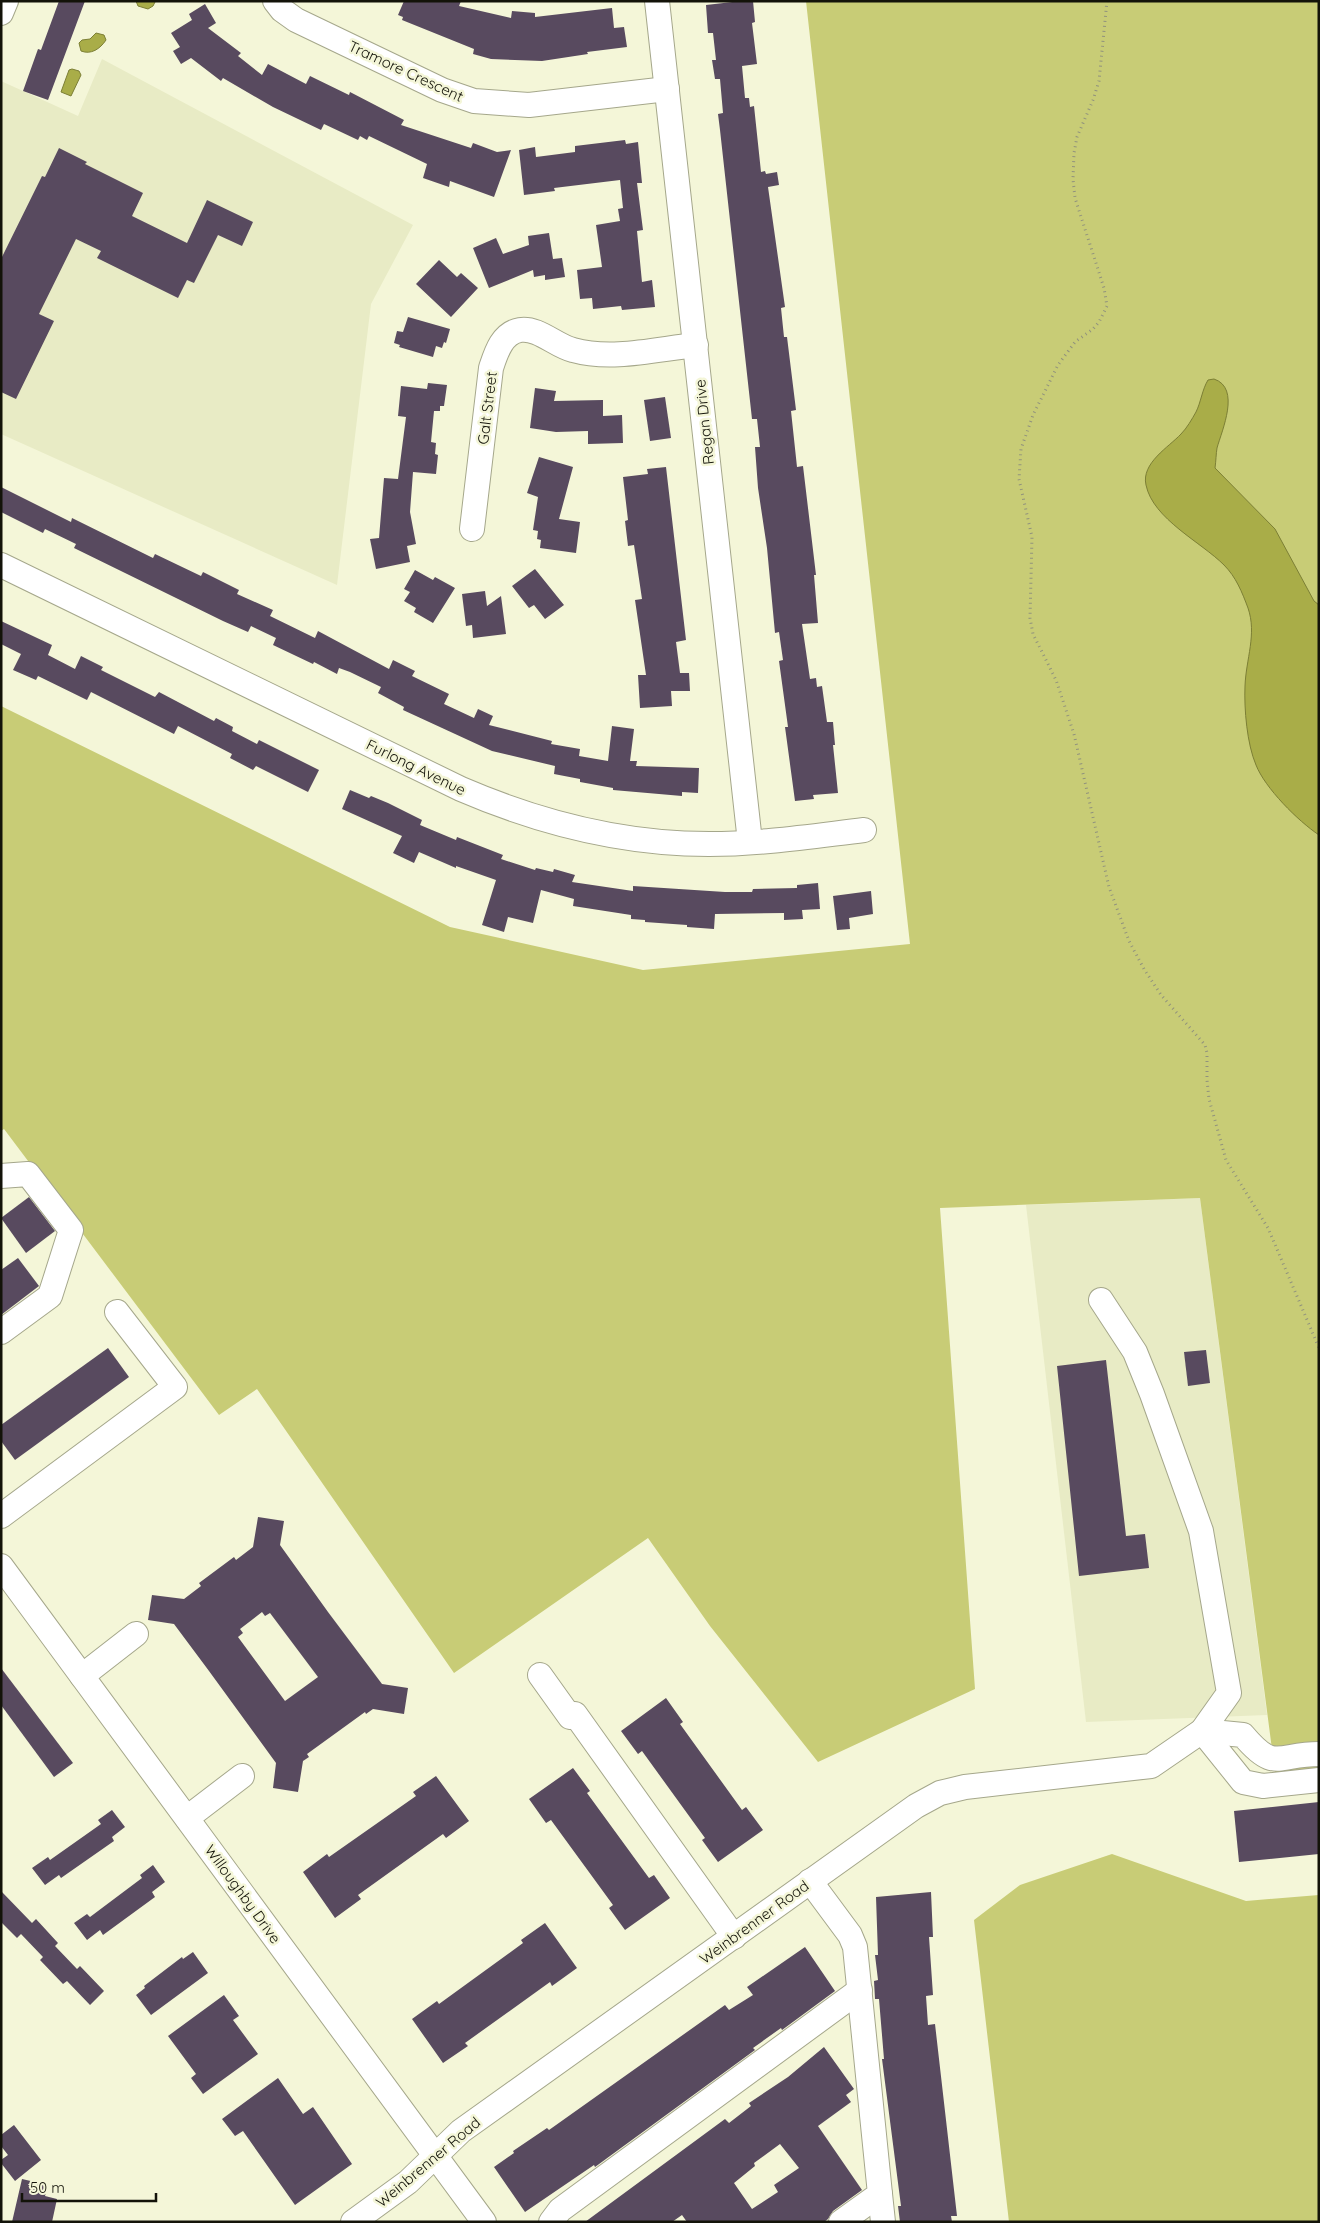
<svg xmlns="http://www.w3.org/2000/svg" width="1320" height="2223" font-family="Quicksand,sans-serif">
  <style>
    .built { fill: #e8ebc5 }
    .green { fill: #c8cc76 }
    .water { fill: #a9ad48; stroke: #7c7f35 }
    .building { fill: #584a5f; fill-rule: evenodd }
    .lines { fill: none; stroke-linecap: round; stroke-linejoin: round }
    .minor-casing { stroke: #a5a78b; stroke-width: 26 }
    .path { stroke: #91927d; stroke-width: 3; stroke-dasharray: 1 4; stroke-linecap: butt }
    .minor { stroke: #fff; stroke-width: 24 }
    .labels { text-anchor: middle; dominant-baseline: central; stroke-width: 5; stroke-linejoin: round; paint-order: stroke }
    .street-label { font-size: 15px; fill: #131309; stroke: #f4f6d8 }
  </style>
  <rect width="100%" height="100%" fill="#f4f6d8"/>
  <!-- built -->
  <g class="built">
    <path d="M102,59l311,166 -42,79 -34,281 -336,-151v-353l77,35z"/>
    <path d="M1200,1198l67,517 -181,7 -60,-517z"/>
  </g>
  <!-- green -->
  <g class="green">
    <path d="M806,1h513v1774l-43,5 -76,-582 -260,10 35,481 -157,73 -108,-136 -62,-88 -194,135 -197,-284 -38,26 -215,-286 -3,2v-425l449,221 193,43 267,-26z"/>
    <path d="M1112,1854l134,47 73,-6v327h-310l-35,-302 46,-35z"/>
  </g>
  <!-- water -->
  <g class="water">
    <path d="M136,1h18l1,1 -2,4 -5,3 -10,-3z"/>
    <path d="M96,33l8,2 2,5c-6,9 -15,15 -25,11l-2,-8 3,-3 8,-1z"/>
    <path d="M72,69l7,2 2,4 -10,21 -10,-4 8,-22z"/>
    <path d="M1214,379c27,9 8,51 3,69 -1,6 -1,13 -2,20l60,61 39,72 5,4v230c-21,-14 -54,-47 -63,-70 -9,-21 -12,-56 -11,-79 1,-27 12,-52 3,-78 -6,-16 -12,-31 -24,-43 -23,-23 -71,-46 -78,-80 -5,-22 23,-38 35,-51 6,-6 11,-15 15,-22 5,-10 6,-22 12,-32z"/>
  </g>
  <!-- building -->
  <g class="building">
    <path d="M59,1h26l-37,99 -25,-9 15,-42 3,1z"/>
    <path d="M404,1h57l-2,5 52,12 1,-7 23,2v4l77,-9 2,20 10,-1 3,20 -40,5 1,2 -46,7 -51,-2 -18,-5 1,-5 -72,-29 1,-3 -5,-2z"/>
    <path d="M741,1h12l2,21 -3,1 5,41 -15,2 3,32h4l1,9 4,-1 7,66 4,-1 1,3 11,-2 2,13 -11,2 17,120 -4,1 3,29h3l9,73 -5,1 6,56 6,-1 13,109h-2l4,48 -16,1 8,55 6,-1 1,9 5,-1 5,36h6l2,23h-2l5,48 -25,2 1,4 -19,2 -10,-74h3l-9,-66 4,-1 -4,-28 -4,1 -8,-85 -9,-60 -3,-41h5l-3,-28h-5l-32,-289 -2,-16 5,-1 -3,-34h-5l-3,-19h4l-3,-27h-5l-2,-28z"/>
    <path d="M205,4l11,19 -8,5 33,25 -3,3 24,19 6,-11 38,20 4,-8 39,19 1,-3 54,28 -3,5 70,23 2,-5 24,9 14,-2 -17,47 -44,-16 -1,6 -26,-9 4,-14 -58,-28 -2,4 -7,-4 -2,4 -34,-16 -3,6 -48,-23 -50,-29 -2,3 -30,-23 -10,6 -8,-13 7,-4 -9,-14 21,-13 -3,-6z"/>
    <path d="M625,140l1,4 12,-2 4,41h-5l6,47 -6,1 5,51 10,-2 3,27 -33,3 -1,-4 -28,3 -1,-11 -12,1 -3,-29 25,-3 -6,-42 24,-4 -2,-12 5,-1 -3,-28 -66,8 1,3 -31,4 -5,-45 16,-3 1,10 39,-5v-6z"/>
    <path d="M59,148l28,14 -2,2 58,29 -11,23 55,27 20,-43 46,22 -11,24 -24,-11 -24,48 -7,-3 -9,18 -81,-40 4,-7 -25,-12 -37,75 15,7 -38,78 -15,-7v-133l41,-83 3,1z"/>
    <path d="M549,233l4,26 9,-1 3,19 -20,3v-5l-11,2 -1,-7 -44,18 -16,-40 23,-10 7,16 26,-9 -1,-9z"/>
    <path d="M439,260l18,17 4,-4 17,15 -27,29 -35,-33z"/>
    <path d="M408,317l42,12 -4,14 -2,-1 -2,6 -6,-2 -3,11 -34,-10 1,-2 -6,-2 3,-12 6,1z"/>
    <path d="M428,383l19,2 -3,21h-4v5h-6l-3,31 5,1 -1,11 3,1 -2,19 -23,-2 -3,40 6,32 -9,2 3,16 -34,7 -6,-30 9,-1 5,-60 14,1 8,-62 -8,-1 3,-30 26,3z"/>
    <path d="M535,388l21,3 -2,10 49,-1v16l19,-1 1,28 -35,1v-13l-32,1 -26,-4z"/>
    <path d="M665,397l6,41 -21,3 -6,-41z"/>
    <path d="M539,457l34,10 -14,52 21,3 -4,31 -36,-5 1,-8 -4,-1 1,-8 -5,-1 5,-33 -11,-4z"/>
    <path d="M666,467l20,173 -10,2 4,31h9l1,18h-19l1,15 -32,2 -2,-33h8l-11,-75 7,-1 -8,-54 -6,1 -3,-25 3,-1 -5,-43 25,-3 -1,-5z"/>
    <path d="M1,487l70,35 1,-4 81,40 2,-4 46,22 2,-4 36,18 -2,4 36,16 -3,6 45,22 3,-7 71,38 4,-9 22,11 -3,5 37,18 -5,10 30,14 4,-9 15,7 -4,9 63,16 -1,3 29,5 -1,7 29,5 4,-35 22,3 -4,32h7l-1,5 63,2 -1,25 -16,-1v4l-69,-6v-2l-33,-6v-3l-26,-5 1,-8 -63,-15 -89,-41 1,-3 -26,-14 3,-6 -31,-15 -11,-4 -2,6 -23,-12 -1,2 -40,-19 3,-7 -25,-12 -3,6 -25,-11 -149,-73 2,-4 -31,-15 -2,4 -42,-21z"/>
    <path d="M535,569l29,36 -19,14 -11,-14 -5,3 -17,-22z"/>
    <path d="M415,570l18,10 2,-3 20,11 -22,35 -19,-11 2,-4 -12,-7 6,-9 -6,-3z"/>
    <path d="M485,591l2,15 14,-10 5,38 -33,4 -1,-13 -6,1 -4,-32z"/>
    <path d="M1,621l51,24 -4,10 27,14 6,-13 22,11 -2,3 54,27 4,-5 55,29 2,-3 17,9 -1,4 25,13 2,-4 60,30 -11,22 -52,-26 -3,4 -23,-12 2,-4 -54,-28 -4,8 -83,-42 -4,8 -49,-24 -2,4 -23,-10 8,-16 -20,-10z"/>
    <path d="M350,790l19,8 2,-2 17,7 34,17 -2,5 36,15 1,-3 46,18 -2,4 34,11 1,-2 17,4 1,-3 21,6 -3,7 61,9v-5l92,6h27l1,-3 44,-1v-3l21,-2 2,26 -18,1 1,9 -19,1v-7l-69,1 -1,15 -27,-2v-2l-42,-3v-2l-14,-1v-4l-58,-9 1,-7 -33,-9 -8,33 -25,-6 -4,15 -22,-7 14,-45 -40,-14v2l-37,-16 -5,11 -21,-10 9,-17 -60,-27z"/>
    <path d="M871,891l2,23 -24,4 1,11 -13,1 -4,-34z"/>
    <path d="M29,1197l26,34 -29,22 -25,-35z"/>
    <path d="M18,1258l21,28 -38,29v-45z"/>
    <path d="M108,1348l21,29 -114,83 -14,-19v-16z"/>
    <path d="M1206,1350l4,33 -22,3 -4,-34z"/>
    <path d="M1106,1360l20,176 19,-2 4,34 -70,8 -22,-210z"/>
    <path d="M258,1517l26,4 -4,24 48,67 54,72 26,4 -4,26 -31,-5 -7,5 -1,-2 -58,42 2,3 -6,4 -5,31 -25,-4 3,-25 -67,-92 -35,-47 -26,-4 4,-25 32,4 17,-13 -2,-3 35,-26 2,3 17,-13zM262,1612l3,4 5,-3 48,64 -33,24 -47,-64 5,-4 -3,-4z"/>
    <path d="M1,1668l72,95 -19,14 -53,-72z"/>
    <path d="M666,1698l17,24 -3,2 62,86 4,-3 17,23 -45,32 -16,-22 3,-2 -63,-87 -4,3 -17,-23z"/>
    <path d="M573,1768l17,23 -3,2 62,85 5,-3 16,23 -45,32 -16,-22 4,-3 -62,-85 -5,3 -17,-24z"/>
    <path d="M436,1776l33,45 -23,17 -3,-4 -85,61 3,4 -26,19 -32,-46 24,-18 2,3 87,-61 -3,-4z"/>
    <path d="M1319,1802v52l-80,8 -5,-51z"/>
    <path d="M112,1810l13,17 -13,10 2,4 -53,37 -2,-3 -14,10 -13,-17 16,-11 2,3 51,-36 -3,-4z"/>
    <path d="M153,1865l12,17 -13,10 3,5 -52,38 -3,-5 -13,10 -13,-17 13,-9 3,3 52,-39 -2,-3z"/>
    <path d="M1,1891l31,32 4,-4 22,24 -3,3 22,23 3,-3 24,25 -14,14 -23,-24 -4,3 -23,-24 3,-3 -22,-23 -4,4 -16,-16z"/>
    <path d="M931,1892l2,45h-4l4,58 -7,1 2,29 7,-1 22,192h-6l1,6h-52l-2,-16h3l-19,-147h2l-5,-60h-4l-1,-18 4,-1 -3,-25h3l-2,-58z"/>
    <path d="M545,1923l32,45 -25,18 -2,-4 -85,61 3,3 -25,17 -31,-44 25,-18 2,3 84,-61 -2,-3z"/>
    <path d="M805,1947l30,44 -53,39 -1,-2 -28,20 2,2 -145,106 -15,11 -1,-2 -69,47 -31,-45 20,-14 -1,-2 34,-23 2,2 176,-125 4,5 24,-15 -6,-8z"/>
    <path d="M193,1952l15,21 -57,42 -15,-20 9,-7 -1,-2 38,-29 1,2z"/>
    <path d="M224,1995l15,21 -6,4 25,34 -55,40 -12,-16 5,-4 -28,-38z"/>
    <path d="M824,2047l30,42 -8,6 5,7 -33,24 44,64 -29,21 -5,8 -4,3h-137l-5,-7 -10,7h-87l140,-103 4,4 22,-17 -2,-3 39,-26zM780,2144l19,24 -25,17 4,7 -26,17 -18,-26 21,-17 -1,-3z"/>
    <path d="M278,2078l25,36 10,-7 39,57 -57,41 -52,-74 -8,5 -13,-17z"/>
    <path d="M14,2125l27,35 -26,21 -14,-18v-3l7,-5 -7,-9v-11z"/>
    <path d="M22,2179l26,6 -3,11 12,3 -5,23h-40z"/>
  </g>
  <g class="lines">
    <defs>
      <g id="minor">
        <path d="M275,1l7,9 14,10 146,70 32,11 55,4 138,-16"/>
        <path d="M657,1l93,841"/>
        <path d="M1,13l5,-12"/>
        <path d="M472,529l19,-161c5,-15 11,-35 29,-38 18,-3 36,16 53,20 39,11 84,-1 123,-5"/>
        <path d="M1,565l460,224c79,34 161,55 248,55 52,0 104,-8 155,-14"/>
        <path d="M1,1176l27,-2 43,56 -21,66 -49,36"/>
        <path d="M1,1516l174,-129 -58,-75"/>
        <path d="M1,1566l483,656"/>
        <path d="M540,1675l30,42"/>
        <path d="M82,1676l54,-42"/>
        <path d="M575,1714l159,223"/>
        <path d="M1202,1731l41,51 20,4 56,-6"/>
        <path d="M1202,1731l41,4c32,38 34,19 76,19"/>
        <path d="M187,1818l55,-42"/>
        <path d="M810,1881l40,54 5,12 25,247 -39,28"/>
        <path d="M880,2194l3,28"/>
        <path d="M353,2222l55,-40 53,-51 455,-325 24,-13 25,-6 186,-21 51,-35 27,-38 -28,-162 -49,-137 -17,-42 -34,-52"/>
        <path d="M551,2222l9,-12 300,-220"/>
      </g>
    </defs>
    <!-- minor casing -->
    <use href="#minor" class="minor-casing"/>
    <!-- path -->
    <path class="path" d="M1107,1l-8,80 -6,19 -16,37 -3,16 -1,26 2,19 29,90 3,18 -8,16 -6,7 -18,13 -17,23 -25,50 -12,34 -2,30 13,58 -2,81 3,16 23,46 18,54 35,153 20,54 15,28 17,26 44,50 2,8v27l2,19 17,61 42,68 51,120"/>
    <!-- minor -->
    <use href="#minor" class="minor"/>
  </g>
  <g class="labels">
    <!-- street labels -->
    <g class="street-label">
      <text transform="translate(406 71) rotate(25)">Tramore Crescent</text>
      <text transform="translate(487 408) rotate(-83)">Galt Street</text>
      <text transform="translate(704 422) rotate(-96)">Regan Drive</text>
      <text transform="translate(416 767) rotate(26)">Furlong Avenue</text>
      <text transform="translate(243 1894) rotate(54)">Willoughby Drive</text>
      <text transform="translate(754 1922) rotate(-36)">Weinbrenner Road</text>
      <text transform="translate(428 2162) rotate(-40)">Weinbrenner Road</text>
    </g>
  </g>
  <!-- border -->
  <rect width="1320" height="2223" fill="none" stroke="#131309" stroke-width="5"/>
  <!-- scale -->
  <path d="M22 2193v8h134v-8" fill="none" stroke="#131309" stroke-width="2.5"/>
  <text x="30" y="2193" font-size="15" fill="#131309" stroke="#f4f6d8" stroke-width="4" paint-order="stroke">50 m</text>
</svg>
